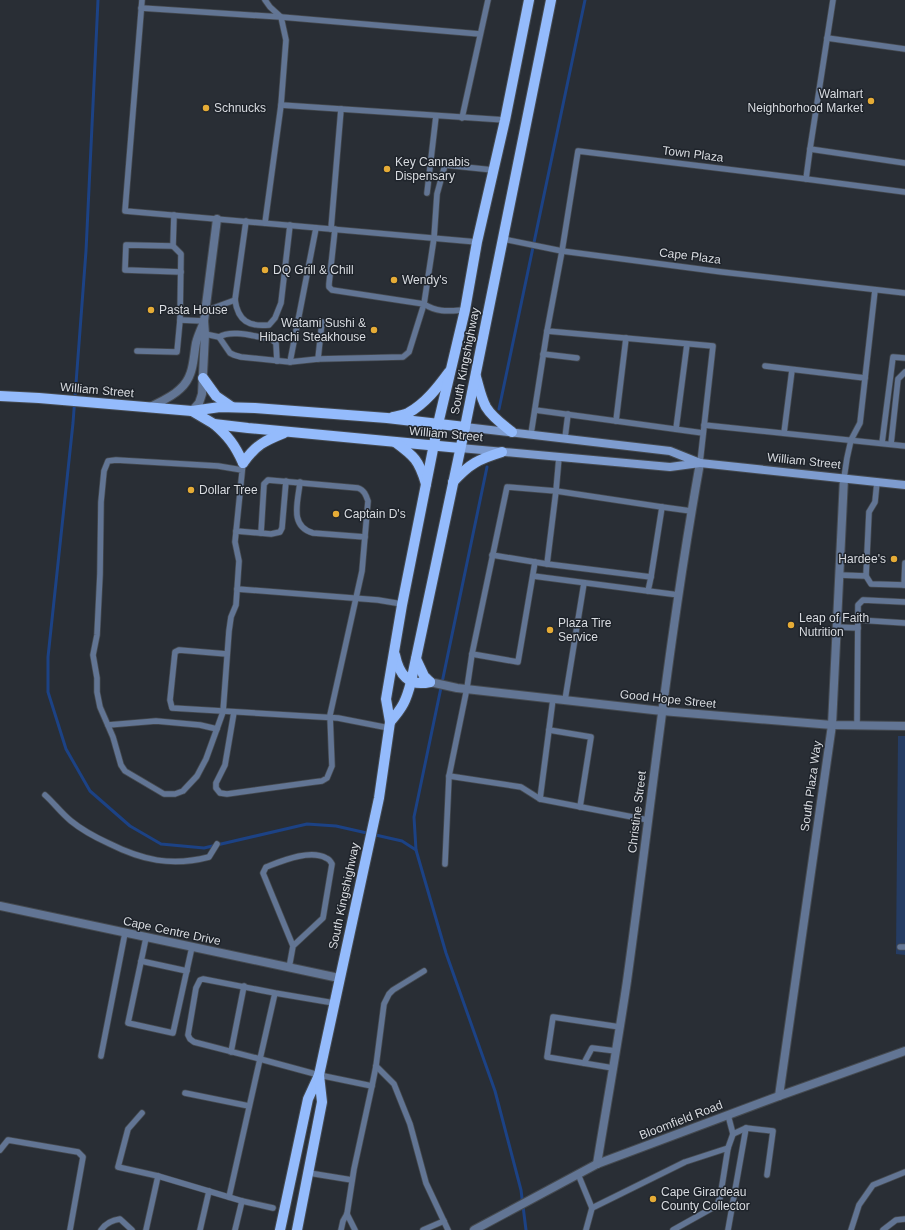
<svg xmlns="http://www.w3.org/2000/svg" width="905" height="1230" font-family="Arial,sans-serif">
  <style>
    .green { fill: #253c63 }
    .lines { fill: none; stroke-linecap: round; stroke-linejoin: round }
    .stream { stroke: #1c4285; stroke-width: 3 }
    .lane-casing { stroke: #454a50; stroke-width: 7 }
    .street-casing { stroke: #454a50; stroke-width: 10 }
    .secondary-casing { stroke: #454a50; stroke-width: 10 }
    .primary-casing { stroke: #454a50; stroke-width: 12 }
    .lane { stroke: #627594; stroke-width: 5.5 }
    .street { stroke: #627594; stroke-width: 8 }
    .secondary { stroke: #7e9ccf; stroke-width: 8 }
    .primary { stroke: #94bbfc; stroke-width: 10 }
    .poi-dot { fill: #e6ac36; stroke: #1f242b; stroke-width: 1.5 }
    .labels { text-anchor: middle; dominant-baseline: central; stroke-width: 3; stroke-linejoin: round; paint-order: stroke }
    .poi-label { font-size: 12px; fill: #d8dbe0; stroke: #1f242b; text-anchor: start }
    .street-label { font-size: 12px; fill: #d8dbe0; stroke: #1f242b }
  </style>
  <rect width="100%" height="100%" fill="#292e35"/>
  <!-- green -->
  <path class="green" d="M898,736h7v219l-9,-1z"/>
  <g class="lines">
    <!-- stream -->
    <g class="stream">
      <path d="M98,0l-12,251 -13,172 -25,234v35l18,57 24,42 40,35 31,18 43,4 103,-24 29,2 66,15 14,9 30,103 49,138 26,99 5,40"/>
      <path d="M499,409l86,-409"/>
      <path d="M416,850l-2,-33 73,-350"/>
    </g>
    <defs>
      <g id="lane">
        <path d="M142,0l-17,211 352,31"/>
        <path d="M141,8l140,9 199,17"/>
        <path d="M827,38l78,11"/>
        <path d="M281,105l224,15"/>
        <path d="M462,118l26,-118"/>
        <path d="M810,149l95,14"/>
        <path d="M806,179l4,-30 23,-149"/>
        <path d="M427,193l9,-77"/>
        <path d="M246,221l-11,79c3,21 14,27 34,25l6,-7 6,-15 9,-78"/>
        <path d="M265,223l16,-118 5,-65 -5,-23 -11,-10 -5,-7"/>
        <path d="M331,229l10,-120"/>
        <path d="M503,239l59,12 160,21 183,21"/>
        <path d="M173,246l-47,-1 -1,25 56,2"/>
        <path d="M465,310c-16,1 -27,3 -41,-6l10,-66 3,-44 8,-29 48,5"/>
        <path d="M205,311l30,-11"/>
        <path d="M180,320l24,1"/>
        <path d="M205,334l14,3 11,16 4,2 7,2 49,5 28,-3 85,-2 6,-5 15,-48 -92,-14 -3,-3v-3l6,-55"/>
        <path d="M219,337c13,-8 37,0 52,2l5,4 1,18"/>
        <path d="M626,338l-10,83 87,12"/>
        <path d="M137,351l40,1 3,-32 1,-66 -8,-8 1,-31"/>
        <path d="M543,354l34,4"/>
        <path d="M318,359l4,-37"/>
        <path d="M290,362l26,-134"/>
        <path d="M765,366l100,12"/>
        <path d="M535,410l81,11"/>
        <path d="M704,425l201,21"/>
        <path d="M676,429l11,-85"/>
        <path d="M784,433l8,-63"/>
        <path d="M531,434l16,-103"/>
        <path d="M565,438l3,-24"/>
        <path d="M882,443l11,-86 12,1"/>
        <path d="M891,444l7,-65 7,-7"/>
        <path d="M700,463l13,-117 -166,-15 15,-80 16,-100 228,28 99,13"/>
        <path d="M242,470l-24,-4 -102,-6 -8,1 -4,10 -3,31 -1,72 -3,61 -4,20 4,23v14l3,15 13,30 8,28 4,6 39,23h11l8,-3 14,-15 9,-17 17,-47 6,-81 2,-14 5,-12 3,-44 -4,-19 8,-79"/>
        <path d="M844,478l3,-20 4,-18 9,-17 15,-133"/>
        <path d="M300,482c-2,20 -11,44 13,51l52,4"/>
        <path d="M236,531l35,3 9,-2 2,-4 4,-47"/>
        <path d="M492,555l55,9 104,13 11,-70 29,4"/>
        <path d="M547,564l9,-73 106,16"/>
        <path d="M839,575l27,1 3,-64 6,-10 2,-20"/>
        <path d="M533,576l115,15"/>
        <path d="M866,576l5,8 34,1"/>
        <path d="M651,577l-3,14 31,4"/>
        <path d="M904,585l1,-22"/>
        <path d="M237,589l141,11 24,4"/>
        <path d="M858,620l47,3"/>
        <path d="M837,627l21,1"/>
        <path d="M227,654l-48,-4 -4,2 -5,48 2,8 166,10 51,10"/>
        <path d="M472,654l46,8 17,-100"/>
        <path d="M565,700l19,-117"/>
        <path d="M234,712l-9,53 -9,18v5l4,5 7,1 87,-12 8,-1 5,-3 5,-12 -2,-51 32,-144 6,-70c-2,-6 -4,-11 -10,-13l-90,-8 -4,4 -3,49"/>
        <path d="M108,725l48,-4 44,4 17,4"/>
        <path d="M857,725l1,-120 5,-5 42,2"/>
        <path d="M549,730l42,7 -11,70"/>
        <path d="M449,776l72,11 19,12 108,21"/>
        <path d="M45,795c9,8 16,18 26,26 11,9 24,16 37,22 34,17 63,24 101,14l8,-13"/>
        <path d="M540,799l13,-100"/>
        <path d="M445,864l4,-88 18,-88 5,-34 35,-167 49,4 3,-34"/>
        <path d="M146,938l-18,85 45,10 19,-86"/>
        <path d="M900,947h5"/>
        <path d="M141,961l46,10"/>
        <path d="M289,968l4,-22 -30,-73 3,-6c16,-6 44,-18 60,-9 3,1 5,4 6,6l-9,54 -30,28"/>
        <path d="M275,993l-15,66 -66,-17 -4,-3 -2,-4 8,-47 4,-8 3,-1 72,14 59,10"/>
        <path d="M231,1052l13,-66"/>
        <path d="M101,1056l24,-123"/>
        <path d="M584,1063l8,-15 24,3"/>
        <path d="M376,1066l18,18 16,40 16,59 22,47"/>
        <path d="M613,1068l-66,-11 6,-40 67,10"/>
        <path d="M185,1093l64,13"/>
        <path d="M142,1113l-14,16 -10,38 40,9 84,25 31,7"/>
        <path d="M733,1134l13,-6 27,3 -6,44"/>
        <path d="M728,1148l5,-14 -5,-19"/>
        <path d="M0,1150l8,-10 70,12 5,5 -13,73"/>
        <path d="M309,1173l43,7"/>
        <path d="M578,1174l14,34 -6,22"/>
        <path d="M229,1197l31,-138 59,16 53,11 4,-20 8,-62 5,-10 4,-4 31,-19"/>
        <path d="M592,1208l93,-46 43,-14 -8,50 -4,8 -43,24"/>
        <path d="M347,1214l8,16"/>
        <path d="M101,1230c5,-7 11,-10 19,-11l12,11"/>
        <path d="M146,1230l12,-54"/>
        <path d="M200,1230l9,-39"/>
        <path d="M235,1230l7,-29"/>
        <path d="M341,1230l2,-9 4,-7 7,-45 18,-83"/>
        <path d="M423,1230l21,-9"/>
        <path d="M728,1230l18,-102"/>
        <path d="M851,1230l8,-25 14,-20 32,-13"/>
        <path d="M883,1230l13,-10 9,-1"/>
      </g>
      <g id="street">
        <path d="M150,407c10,-5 22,-10 30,-18 14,-12 13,-30 16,-46 2,-8 5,-14 8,-21"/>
        <path d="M192,411l7,-8 3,-9 3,-60 -1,-13 13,-102"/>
        <path d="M430,682l27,6 205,23 170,14 73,1"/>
        <path d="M0,906l339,72"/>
        <path d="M779,1096l53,-371 12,-247"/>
        <path d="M597,1164c10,-61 21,-122 30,-183 24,-173 42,-346 73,-518"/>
        <path d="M474,1230l123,-66 182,-68 126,-45"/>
      </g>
      <g id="secondary">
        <path d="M460,448l210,19 30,-4 -30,-12 -205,-24"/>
        <path d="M700,463l205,22"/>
      </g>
      <g id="primary">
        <path d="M476,377c3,10 5,21 10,30 6,10 17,18 26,25"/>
        <path d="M203,378l13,18 16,11"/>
        <path d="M0,396l39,2 153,13 28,-4 35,1 132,10 78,9"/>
        <path d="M192,411l22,13 34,4 212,20"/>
        <path d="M393,417c5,-1 11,-2 15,-4 17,-9 30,-26 41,-41"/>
        <path d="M214,424c14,12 21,21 29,39"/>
        <path d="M395,442c19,14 24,18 31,42"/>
        <path d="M243,463c13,-18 21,-22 41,-30"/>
        <path d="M453,482c16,-18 26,-23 49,-30"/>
        <path d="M395,655c4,19 13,32 35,27"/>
        <path d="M416,659l8,17 6,6"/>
        <path d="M390,722c13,-15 16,-21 21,-40l54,-255 86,-427"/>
        <path d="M280,1230l28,-131 11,-24 60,-277 11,-76 -4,-23 16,-94 36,-181 27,-114 12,-68 28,-122 24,-120"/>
        <path d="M297,1230l25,-128 -3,-27"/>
      </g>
    </defs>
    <!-- lane casing -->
    <use href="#lane" class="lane-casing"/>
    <!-- street casing -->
    <use href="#street" class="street-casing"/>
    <!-- secondary casing -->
    <use href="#secondary" class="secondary-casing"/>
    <!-- primary casing -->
    <use href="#primary" class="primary-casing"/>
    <!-- lane -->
    <use href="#lane" class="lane"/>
    <!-- street -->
    <use href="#street" class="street"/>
    <!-- secondary -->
    <use href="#secondary" class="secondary"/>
    <!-- primary -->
    <use href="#primary" class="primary"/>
  </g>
  <!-- markers -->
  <g class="poi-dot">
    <circle cx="871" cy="101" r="4"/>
    <circle cx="206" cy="108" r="4"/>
    <circle cx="387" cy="169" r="4"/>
    <circle cx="265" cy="270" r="4"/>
    <circle cx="394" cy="280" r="4"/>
    <circle cx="151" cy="310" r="4"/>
    <circle cx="374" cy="330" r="4"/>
    <circle cx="191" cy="490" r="4"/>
    <circle cx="336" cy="514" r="4"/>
    <circle cx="894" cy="559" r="4"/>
    <circle cx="791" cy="625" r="4"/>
    <circle cx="550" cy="630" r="4"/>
    <circle cx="653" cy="1199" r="4"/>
  </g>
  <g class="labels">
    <!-- poi labels -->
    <g class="poi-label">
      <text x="863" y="94" text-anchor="end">Walmart<tspan x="863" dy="14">Neighborhood Market</tspan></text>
      <text x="214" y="108">Schnucks</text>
      <text x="395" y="162">Key Cannabis<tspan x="395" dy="14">Dispensary</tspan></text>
      <text x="273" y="270">DQ Grill &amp; Chill</text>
      <text x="402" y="280">Wendy's</text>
      <text x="159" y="310">Pasta House</text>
      <text x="366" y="323" text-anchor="end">Watami Sushi &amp;<tspan x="366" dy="14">Hibachi Steakhouse</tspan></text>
      <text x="199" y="490">Dollar Tree</text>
      <text x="344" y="514">Captain D's</text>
      <text x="886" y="559" text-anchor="end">Hardee's</text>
      <text x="799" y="618">Leap of Faith<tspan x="799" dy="14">Nutrition</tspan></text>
      <text x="558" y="623">Plaza Tire<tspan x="558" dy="14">Service</tspan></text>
      <text x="661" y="1192">Cape Girardeau<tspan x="661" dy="14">County Collector</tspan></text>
    </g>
    <!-- street labels -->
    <g class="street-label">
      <text transform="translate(693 154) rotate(7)">Town Plaza</text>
      <text transform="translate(690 256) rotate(7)">Cape Plaza</text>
      <text transform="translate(465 361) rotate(-79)">South Kingshighway</text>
      <text transform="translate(97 390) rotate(5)">William Street</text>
      <text transform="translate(446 434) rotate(5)">William Street</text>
      <text transform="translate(804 461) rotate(6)">William Street</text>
      <text transform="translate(668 699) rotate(6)">Good Hope Street</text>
      <text transform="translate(811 786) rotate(-82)">South Plaza Way</text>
      <text transform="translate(637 812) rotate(-83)">Christine Street</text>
      <text transform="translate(344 896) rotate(-78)">South Kingshighway</text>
      <text transform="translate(172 931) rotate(12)">Cape Centre Drive</text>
      <text transform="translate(681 1120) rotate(-21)">Bloomfield Road</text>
    </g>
  </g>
</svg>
